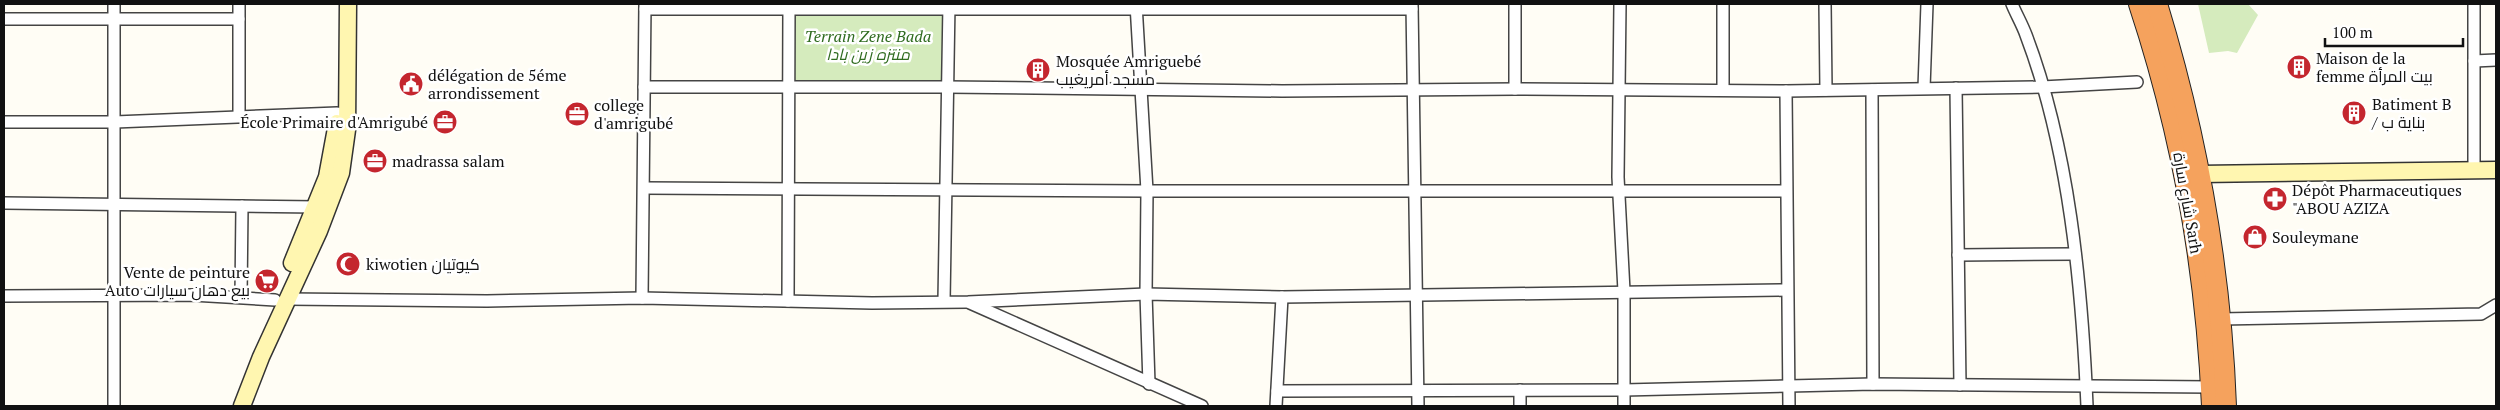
<svg xmlns="http://www.w3.org/2000/svg" width="2500" height="410" font-family="'PT Serif',Cairo,serif">
  <style>
    .green { fill: #d5ebbd }
    .lines { fill: none; stroke-linecap: round; stroke-linejoin: round }
    .street-casing { stroke: #444; stroke-width: 14 }
    .secondary-casing { stroke: #333; stroke-width: 19 }
    .highway-casing { stroke: #222; stroke-width: 22 }
    .street { stroke: #fff; stroke-width: 11 }
    .secondary { stroke: #fff6b0; stroke-width: 16 }
    .highway { stroke: #f5a25d; stroke-width: 20 }
    .labels { text-anchor: middle; dominant-baseline: central; stroke-width: 5; stroke-linejoin: round; paint-order: stroke }
    .park-label { font-size: 16px; font-style: italic; fill: #2f6b1f; stroke: #fff }
    .poi-label { font-size: 16px; fill: #111; stroke: #fff; text-anchor: start }
    .street-label { font-size: 16px; fill: #111; stroke: #fff }
  </style>
  <rect width="100%" height="100%" fill="#fffdf5"/>
  <!-- green -->
  <g class="green">
    <path d="M789,4h159l-1,83 -158,1z"/>
    <path d="M2198,4h50l10,11 -21,38 -9,-2 -19,2z"/>
  </g>
  <g class="lines">
    <defs>
      <g id="street">
        <path d="M239,4v112"/>
        <path d="M1136,4l11,187 -1,103 3,90"/>
        <path d="M1412,4l6,402"/>
        <path d="M1515,4v85"/>
        <path d="M1620,4l-2,173 6,114v115"/>
        <path d="M1825,4l1,86"/>
        <path d="M2012,4c4,10 10,20 14,31 43,113 56,251 61,371"/>
        <path d="M2474,4v167"/>
        <path d="M645,9h767"/>
        <path d="M4,19h235"/>
        <path d="M2474,61l22,-1"/>
        <path d="M644,87h303l335,4 233,-2 271,2 256,-4 95,-5"/>
        <path d="M1924,88l3,-84"/>
        <path d="M1956,88l4,297"/>
        <path d="M1723,90v-86"/>
        <path d="M1872,90l1,294"/>
        <path d="M1786,91l3,315"/>
        <path d="M4,122h111l222,-9"/>
        <path d="M644,188l503,3h639"/>
        <path d="M4,203l313,4"/>
        <path d="M1958,255l117,-1"/>
        <path d="M4,296l188,-1 83,5"/>
        <path d="M241,297l1,-91"/>
        <path d="M642,298l3,-294"/>
        <path d="M287,299l200,2 155,-3 230,5 96,-1 178,-8 136,3 505,-7"/>
        <path d="M788,301l1,-297"/>
        <path d="M944,301l5,-297"/>
        <path d="M970,303l232,103"/>
        <path d="M2221,319l260,-5 15,-9"/>
        <path d="M1277,391l347,-1 249,-6 338,3"/>
        <path d="M114,406v-402"/>
        <path d="M1276,406l6,-109"/>
        <path d="M1520,406v-16"/>
      </g>
      <g id="secondary">
        <path d="M2200,174l296,-4"/>
        <path d="M292,263l35,-86 10,-54"/>
        <path d="M242,406l19,-49 58,-126 22,-58 6,-43 1,-126"/>
      </g>
      <g id="highway">
        <path d="M2139,4c43,130 67,266 73,402"/>
        <path d="M2157,4c40,131 64,265 69,402"/>
      </g>
    </defs>
    <!-- street casing -->
    <use href="#street" class="street-casing"/>
    <!-- secondary casing -->
    <use href="#secondary" class="secondary-casing"/>
    <!-- highway casing -->
    <use href="#highway" class="highway-casing"/>
    <!-- street -->
    <use href="#street" class="street"/>
    <!-- secondary -->
    <use href="#secondary" class="secondary"/>
    <!-- highway -->
    <use href="#highway" class="highway"/>
  </g>
  <!-- icons -->
  <defs>
    <symbol id="building-disc" viewBox="-11 -11 22 22"><circle r="9.5" fill="#c4262e" stroke="#fff"/><path d="M-4-6H4V6H1V3H-1V6H-4ZM-2.5-4.3h1.7v1.8h-1.7ZM.8-4.3h1.7v1.8H.8ZM-2.5-1h1.7V.8h-1.7ZM.8-1h1.7V.8H.8Z" fill="#fff"/></symbol>
    <symbol id="civic-disc" viewBox="-11 -11 22 22"><circle r="9.5" fill="#c4262e" stroke="#fff"/><path d="M-.6-6.5H3V-4.5H.6V-3L4-1V1h2V6H-6V1h2V-1L-.6-3ZM-1.2 2.5V6h2.4V2.5Z" fill="#fff"/></symbol>
    <symbol id="office-disc" viewBox="-11 -11 22 22"><circle r="9.5" fill="#c4262e" stroke="#fff"/><path d="M-6-3h4V-5.5h4V-3h4V5H-6ZM-1-4.5V-3h2v-1.5ZM-6 0V1H6V0Z" fill="#fff"/></symbol>
    <symbol id="pharmacy-disc" viewBox="-11 -11 22 22"><circle r="9.5" fill="#c4262e" stroke="#fff"/><path d="M-2-6h4v4h4v4h-4v4h-4v-4h-4v-4h4Z" fill="#fff"/></symbol>
    <symbol id="shop-disc" viewBox="-11 -11 22 22"><circle r="9.5" fill="#c4262e" stroke="#fff"/><path d="M-5-2.5h2.3a2.7 3.5 0 0 1 5.4 0H5L5.5 6h-11ZM-1.5-2.5h3a1.5 2.3 0 0 0-3 0Z" fill="#fff"/></symbol>
    <symbol id="mosque-disc" viewBox="-11 -11 22 22"><circle r="9.5" fill="#c4262e" stroke="#fff"/><path d="M3.5-4.9A6 6 0 1 0 3.5 4.9A5 5 0 1 1 3.5-4.9Z" fill="#fff"/></symbol>
    <symbol id="supermarket-disc" viewBox="-11 -11 22 22"><circle r="9.5" fill="#c4262e" stroke="#fff"/><path d="M-6-5.5h2.5l.6 2H6L4.5 2H-2.5L-4.4-4H-6ZM-1.5 3.2a1.3 1.3 0 1 0 .1 0ZM3 3.2a1.3 1.3 0 1 0 .1 0Z" fill="#fff"/></symbol>
  </defs>
  <g fill-rule="evenodd">
    <use href="#building-disc" x="2285" y="53" width="28" height="28"/>
    <use href="#building-disc" x="1024" y="56" width="28" height="28"/>
    <use href="#civic-disc" x="397" y="70" width="28" height="28"/>
    <use href="#building-disc" x="2340" y="99" width="28" height="28"/>
    <use href="#office-disc" x="563" y="100" width="28" height="28"/>
    <use href="#office-disc" x="431" y="108" width="28" height="28"/>
    <use href="#office-disc" x="361" y="147" width="28" height="28"/>
    <use href="#pharmacy-disc" x="2261" y="185" width="28" height="28"/>
    <use href="#shop-disc" x="2241" y="223" width="28" height="28"/>
    <use href="#mosque-disc" x="334" y="250" width="28" height="28"/>
    <use href="#supermarket-disc" x="253" y="267" width="28" height="28"/>
  </g>
  <g class="labels">
    <!-- park labels -->
    <g class="park-label">
      <text x="868" y="36">Terrain Zene Bada<tspan x="868" dy="18">منتزه زين بادا</tspan></text>
    </g>
    <!-- poi labels -->
    <g class="poi-label">
      <text x="2316" y="58">Maison de la<tspan x="2316" dy="18">femme بيت المرأة</tspan></text>
      <text x="1056" y="61">Mosquée Amriguebé<tspan x="1056" dy="18">مسجد أمريغيب</tspan></text>
      <text x="428" y="75">délégation de 5éme<tspan x="428" dy="18">arrondissement</tspan></text>
      <text x="2372" y="104">Batiment B<tspan x="2372" dy="18">/ بناية ب</tspan></text>
      <text x="594" y="105">college<tspan x="594" dy="18">d'amrigubé</tspan></text>
      <text x="428" y="122" text-anchor="end">École Primaire d'Amrigubé</text>
      <text x="392" y="161">madrassa salam</text>
      <text x="2292" y="190">Dépôt Pharmaceutiques<tspan x="2292" dy="18">"ABOU AZIZA</tspan></text>
      <text x="2272" y="237">Souleymane</text>
      <text x="366" y="264">kiwotien كيوتيان</text>
      <text x="250" y="272" text-anchor="end">Vente de peinture<tspan x="250" dy="18">Auto بيع دهان سيارات</tspan></text>
    </g>
    <!-- street labels -->
    <g class="street-label">
      <text transform="translate(2188 203) rotate(80)">شارع سارة Sarh</text>
    </g>
  </g>
  <!-- border -->
  <rect width="2500" height="410" fill="none" stroke="#111111" stroke-width="10"/>
  <!-- scale -->
  <path d="M2325 38v8h138v-8" fill="none" stroke="#111111" stroke-width="2.5"/>
  <text x="2332" y="38" font-size="15" fill="#111111" stroke="#ffffff" stroke-width="4" paint-order="stroke">100 m</text>
</svg>
